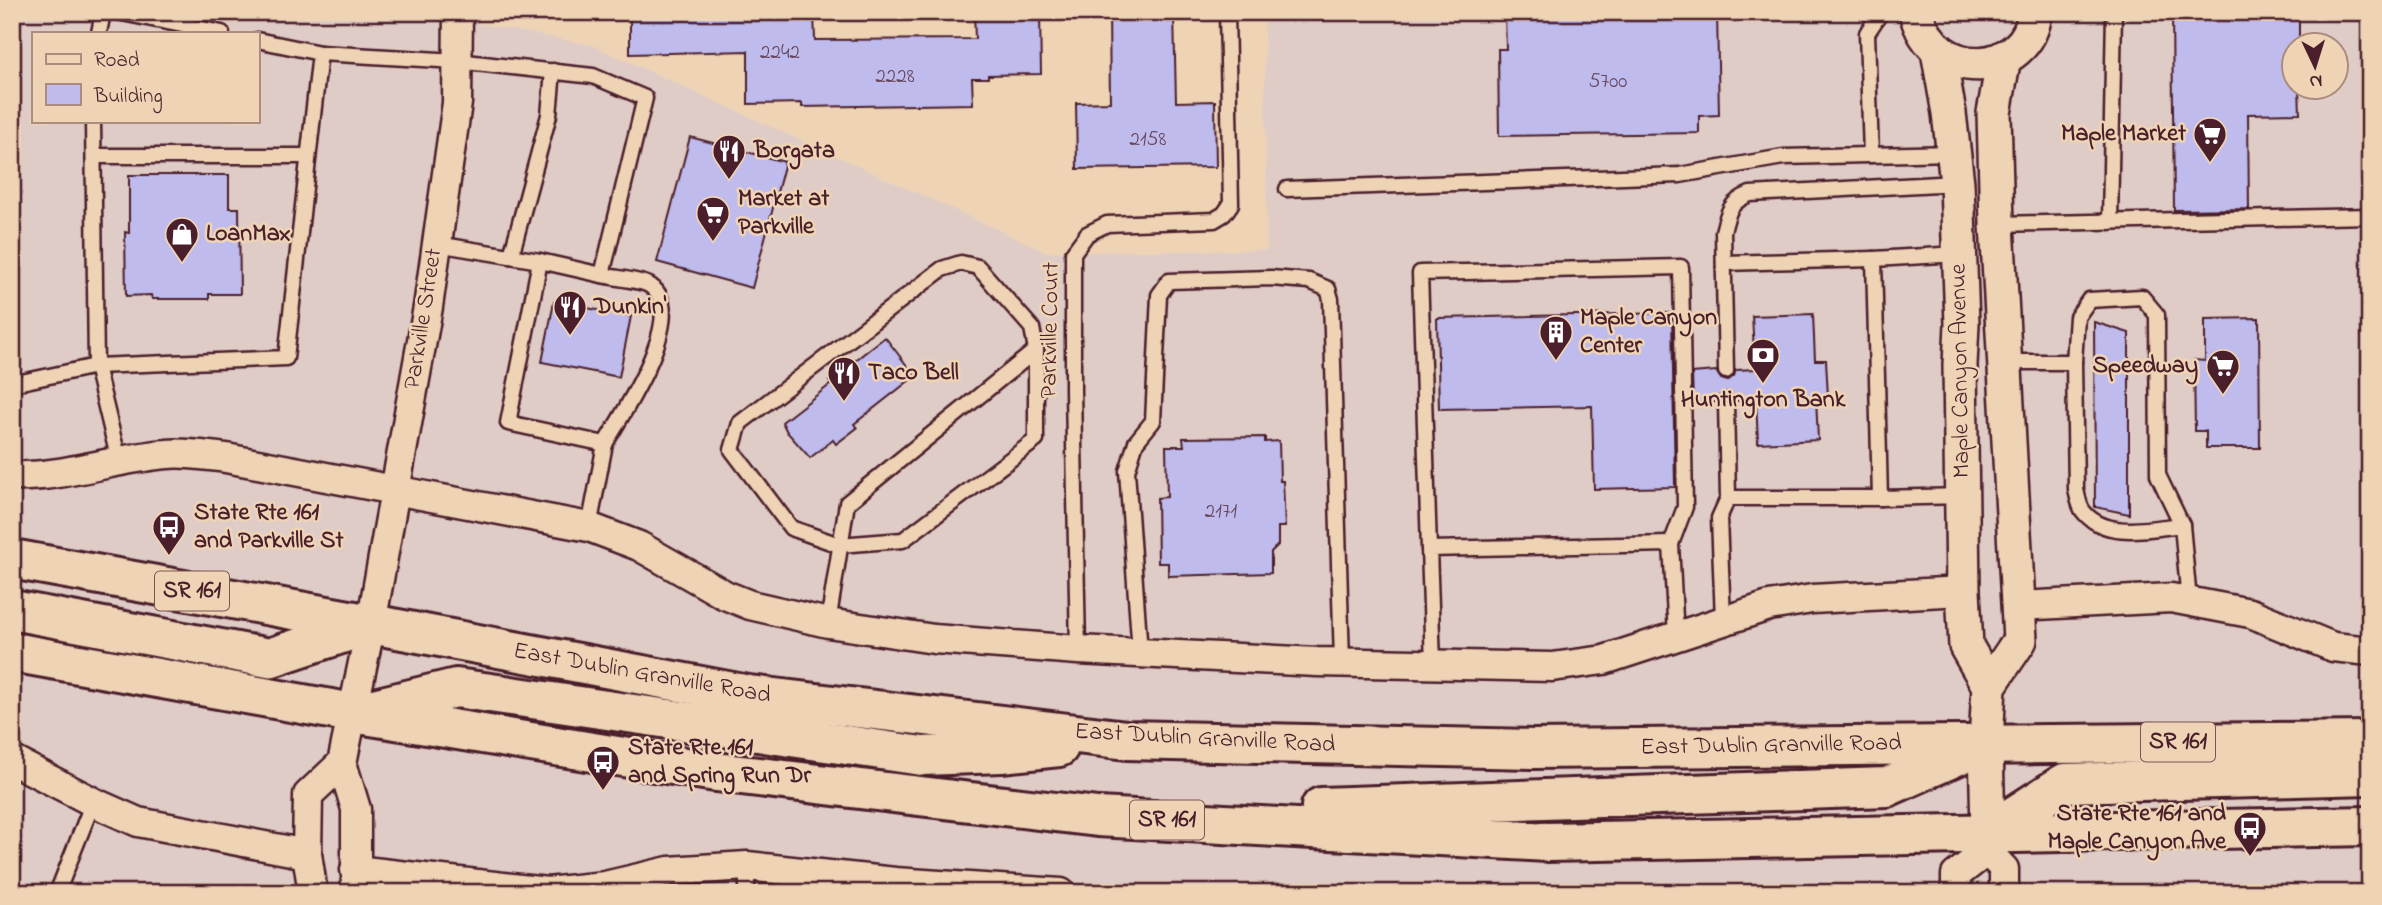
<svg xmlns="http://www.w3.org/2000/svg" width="2382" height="905" font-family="'Indie Flower',sans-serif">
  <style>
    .built { fill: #e0ccc6; fill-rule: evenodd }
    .building { fill: #bfbbed; stroke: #4a1f2b; stroke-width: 2 }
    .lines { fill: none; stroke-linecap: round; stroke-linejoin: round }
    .service-casing { stroke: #4a1f2b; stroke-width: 19 }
    .minor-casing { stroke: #4a1f2b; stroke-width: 33 }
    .tertiary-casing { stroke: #4a1f2b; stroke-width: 38 }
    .primary-casing { stroke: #4a1f2b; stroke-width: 44 }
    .service { stroke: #eed4b5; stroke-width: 14 }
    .minor { stroke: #eed4b5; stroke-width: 28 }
    .tertiary { stroke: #eed4b5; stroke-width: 33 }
    .primary { stroke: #eed4b5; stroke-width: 38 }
    .labels { text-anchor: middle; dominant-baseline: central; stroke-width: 5; stroke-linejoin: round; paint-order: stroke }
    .number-label { font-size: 21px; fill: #67465c }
    .shield { fill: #eed4b5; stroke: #7b5554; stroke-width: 2 }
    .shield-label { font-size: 23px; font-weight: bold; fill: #4a1f2b }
    .poi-label { font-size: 24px; font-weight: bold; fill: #4a1f2b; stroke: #eed4b5; text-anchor: start }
    .street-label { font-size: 24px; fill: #4a1f2b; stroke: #eed4b5 }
  </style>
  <rect width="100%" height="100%" fill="#eed4b5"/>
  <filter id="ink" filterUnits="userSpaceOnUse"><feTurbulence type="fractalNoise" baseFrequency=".0143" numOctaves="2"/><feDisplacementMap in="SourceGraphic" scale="14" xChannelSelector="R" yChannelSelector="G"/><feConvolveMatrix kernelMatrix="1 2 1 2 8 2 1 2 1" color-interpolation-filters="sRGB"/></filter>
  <g filter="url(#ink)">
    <!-- built -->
    <path class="built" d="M12,12h407l173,33 455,207 220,-2 -3,-238h1106v881h-2358zM33,33h224v88h-224zM2294,46h42v42h-42z"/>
    <!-- building -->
    <g class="building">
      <path d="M630,12h184l1,28 160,-1 -1,-27h66l1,62 -53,1v3h-16l1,26 -171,3v-4l-54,1v-53l-118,3z"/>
      <path d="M1109,12h65l2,90 39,-1 1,66 -139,2 -1,-66 34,-1z"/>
      <path d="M1505,12h212l2,103 -20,1v17l-200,3 -1,-87h8z"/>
      <path d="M2172,12h127v34h-5v42h5l1,25 -52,1 1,95 -75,1z"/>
      <path d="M690,137l95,25 -33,126 -95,-26z"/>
      <path d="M129,175h100v33h10l1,86h-31v5h-57l-1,-4 -25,1 -1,-64 4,1z"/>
      <path d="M554,302l77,14 -12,61 -77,-15z"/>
      <path d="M1672,313l3,174 -81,2 -2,-83 -153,3 -2,-91z"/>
      <path d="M1813,314l2,46h11l2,37 -12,1 2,42 -60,3 -2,-43 -20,1 -5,-7 -6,-2 -7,5 -2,5 -23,1 -1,-30 24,-2 5,8 6,2 7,-5 2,-6 19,-1 -3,-53z"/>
      <path d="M2259,318l1,130h-54v-17h-11l-1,-71 11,1v-42z"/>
      <path d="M2094,322l35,11v181l-34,-7z"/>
      <path d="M885,337l30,39 -61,48 3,4 -21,16 -3,-4 -23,18 -23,-26 -5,-10 49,-38 -2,-3z"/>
      <path d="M1265,437v5l14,-1 1,40h3l2,46h-7v18l-7,7v21l-103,3v-13h-10l-1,-65 10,-1 -1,-51h18l-1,-8z"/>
    </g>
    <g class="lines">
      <defs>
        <g id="service">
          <path d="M117,12l105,21"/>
          <path d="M99,33l4,-21"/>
          <path d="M320,53l137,8 136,15 52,22 -43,177 -62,-14 -103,-17"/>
          <path d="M93,121l3,245 23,95"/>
          <path d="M1871,155l-4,-122 14,-21"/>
          <path d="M94,156h214"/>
          <path d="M1287,189l393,-14 103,-18 171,-4"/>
          <path d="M2110,222l4,-210"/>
          <path d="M1997,224l373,-8"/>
          <path d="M1959,254l-85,5 6,239 83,-2"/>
          <path d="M511,256l38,-141 4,-44"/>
          <path d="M540,261l-32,162 97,21 -16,83"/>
          <path d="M961,263l17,4 54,61 4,22v90l-133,100 -64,5 -48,-17 -59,-78 8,-27 202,-154z"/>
          <path d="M1724,263l150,-4"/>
          <path d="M602,275c12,3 38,5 47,10 43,26 -27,129 -44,159"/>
          <path d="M2005,362h69l3,-45 12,-17 53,-3 15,18 1,160 24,50 7,76"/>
          <path d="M2074,362l2,128c2,7 3,16 7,21 22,29 69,17 99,14"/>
          <path d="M1726,371l-3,-139c5,-21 7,-30 27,-38l207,-11"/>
          <path d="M12,384l84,-18 190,-8 34,-305 -63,-13"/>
          <path d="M1728,498h152"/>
          <path d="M1429,549l-9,-276 261,-6 4,240 -14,37 5,92"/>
          <path d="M1723,620l-4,-102 9,-20 -2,-96"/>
          <path d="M828,623l19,-120 189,-153"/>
          <path d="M1078,650l-5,-260v-137l14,-19 20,-10 107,-4 10,-6 7,-10 -4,-192"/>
          <path d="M1140,653l-13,-182 9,-29 17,-21 6,-126 10,-14 102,-3 38,3 19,8 3,10 11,363"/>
          <path d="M1433,664l-4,-115 242,-5"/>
          <path d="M57,893l36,-91"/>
          <path d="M747,893v-27"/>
        </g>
        <g id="minor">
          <path d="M12,476c53,2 103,-18 155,-22 19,-2 39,2 59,4l363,69 50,19 86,49 25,10 78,18 106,16 144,11 239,12 235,5 52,-7 165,-54 43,-7 151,-8"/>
          <path d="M2018,606l153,-8 79,15 83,34 37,4"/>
          <path d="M12,760l81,42 45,20 169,32"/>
          <path d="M1988,833l-1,18 17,18v24"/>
          <path d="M355,870l192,22 58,-6 64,-15 78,-5 148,16 166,11"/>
          <path d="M313,893l-6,-39 1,-59 34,-32"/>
          <path d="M356,893v-84l-14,-46 29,-139 57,-317 29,-204 1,-91"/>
          <path d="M1956,893v-18l31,-24"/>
        </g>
        <g id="tertiary">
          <path d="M1916,12c18,73 113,65 119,0"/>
          <path d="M1938,51l11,62 8,70 5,141 -2,41 3,226 3,55 23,40"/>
          <path d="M1988,833l-2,-90 3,-57 31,-46 -23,-416 -3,-111 10,-56"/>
        </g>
        <g id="primary">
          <path d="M12,559l359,65 378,71 378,45 406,9 837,-8"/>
          <path d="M12,610l257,48 99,-33"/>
          <path d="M12,652l341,61 363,59 382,45 449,25 823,-16"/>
          <path d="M370,709l86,-21 466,68 79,-3 58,-6"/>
          <path d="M1321,807l566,-20 83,-37"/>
          <path d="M1988,833l77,-50 305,-8"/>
        </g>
      </defs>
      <!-- service casing -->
      <use href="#service" class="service-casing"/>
      <!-- minor casing -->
      <use href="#minor" class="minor-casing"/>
      <!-- tertiary casing -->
      <use href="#tertiary" class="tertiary-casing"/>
      <!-- primary casing -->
      <use href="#primary" class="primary-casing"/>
      <!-- service -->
      <use href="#service" class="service"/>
      <!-- minor -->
      <use href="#minor" class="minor"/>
      <!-- tertiary -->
      <use href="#tertiary" class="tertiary"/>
      <!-- primary -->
      <use href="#primary" class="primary"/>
    </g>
  </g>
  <!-- icons -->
  <defs>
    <symbol id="supermarket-pin" viewBox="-11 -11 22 30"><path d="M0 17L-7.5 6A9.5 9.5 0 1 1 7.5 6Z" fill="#4a1f2b" stroke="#eed4b5"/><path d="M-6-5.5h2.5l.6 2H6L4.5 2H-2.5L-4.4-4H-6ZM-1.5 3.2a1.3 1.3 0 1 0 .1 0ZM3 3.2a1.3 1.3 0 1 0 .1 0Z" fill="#fff"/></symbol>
    <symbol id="restaurant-pin" viewBox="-11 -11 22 30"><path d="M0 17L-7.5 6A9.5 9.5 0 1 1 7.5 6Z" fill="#4a1f2b" stroke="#eed4b5"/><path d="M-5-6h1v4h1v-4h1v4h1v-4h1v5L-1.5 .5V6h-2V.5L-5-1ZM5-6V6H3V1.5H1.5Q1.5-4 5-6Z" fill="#fff"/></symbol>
    <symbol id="shop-pin" viewBox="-11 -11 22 30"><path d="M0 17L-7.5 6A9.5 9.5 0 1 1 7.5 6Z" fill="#4a1f2b" stroke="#eed4b5"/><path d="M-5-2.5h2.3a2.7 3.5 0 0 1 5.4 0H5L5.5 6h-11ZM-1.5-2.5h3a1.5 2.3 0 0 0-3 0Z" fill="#fff"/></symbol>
    <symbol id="building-pin" viewBox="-11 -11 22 30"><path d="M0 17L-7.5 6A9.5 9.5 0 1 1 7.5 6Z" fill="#4a1f2b" stroke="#eed4b5"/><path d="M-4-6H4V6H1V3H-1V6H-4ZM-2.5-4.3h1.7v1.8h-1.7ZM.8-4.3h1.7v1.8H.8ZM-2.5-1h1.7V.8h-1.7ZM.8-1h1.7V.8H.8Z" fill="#fff"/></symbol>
    <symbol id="bank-pin" viewBox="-11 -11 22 30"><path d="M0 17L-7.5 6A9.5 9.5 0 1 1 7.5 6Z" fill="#4a1f2b" stroke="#eed4b5"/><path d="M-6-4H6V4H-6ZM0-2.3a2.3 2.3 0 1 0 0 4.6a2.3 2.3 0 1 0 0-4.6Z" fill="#fff"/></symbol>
    <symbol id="bus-pin" viewBox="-11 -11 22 30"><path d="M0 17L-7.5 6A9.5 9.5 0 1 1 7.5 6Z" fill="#4a1f2b" stroke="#eed4b5"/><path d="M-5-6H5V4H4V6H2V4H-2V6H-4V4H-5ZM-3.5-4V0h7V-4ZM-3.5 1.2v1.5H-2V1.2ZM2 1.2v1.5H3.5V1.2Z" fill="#fff"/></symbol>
  </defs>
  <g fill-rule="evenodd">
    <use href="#supermarket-pin" x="2191" y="115" width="38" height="52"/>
    <use href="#restaurant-pin" x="710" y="132" width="38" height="52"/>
    <use href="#supermarket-pin" x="694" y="194" width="38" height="52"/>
    <use href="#shop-pin" x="163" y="215" width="38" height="52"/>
    <use href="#restaurant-pin" x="551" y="288" width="38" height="52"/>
    <use href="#building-pin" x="1537" y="313" width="38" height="52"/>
    <use href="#bank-pin" x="1744" y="336" width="38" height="52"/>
    <use href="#supermarket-pin" x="2204" y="347" width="38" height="52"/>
    <use href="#restaurant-pin" x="825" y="354" width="38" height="52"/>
    <use href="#bus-pin" x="150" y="508" width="38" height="52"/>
    <use href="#bus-pin" x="584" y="743" width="38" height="52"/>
    <use href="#bus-pin" x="2231" y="809" width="38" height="52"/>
  </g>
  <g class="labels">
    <!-- number labels -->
    <g class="number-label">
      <text x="780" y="53">2242</text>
      <text x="895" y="77">2228</text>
      <text x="1608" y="82">5700</text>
      <text x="1148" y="140">2158</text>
      <text x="1221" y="512">2171</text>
    </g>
    <!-- shield labels -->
    <g class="shield">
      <rect x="155" y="571.5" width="74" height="39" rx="5"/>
      <rect x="2141" y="722.5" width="74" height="39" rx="5"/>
      <rect x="1130" y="800.5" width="74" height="39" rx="5"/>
    </g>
    <g class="shield-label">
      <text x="192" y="591">SR 161</text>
      <text x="2178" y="742">SR 161</text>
      <text x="1167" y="820">SR 161</text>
    </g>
    <!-- poi labels -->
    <g class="poi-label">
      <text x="2186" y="134" text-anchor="end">Maple Market</text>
      <text x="754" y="151">Borgata</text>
      <text x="738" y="199">Market at<tspan x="738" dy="28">Parkville</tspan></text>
      <text x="206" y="234">LoanMax</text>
      <text x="594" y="307">Dunkin'</text>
      <text x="1580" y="318">Maple Canyon<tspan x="1580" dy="28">Center</tspan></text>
      <text x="2198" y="366" text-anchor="end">Speedway</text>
      <text x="868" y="373">Taco Bell</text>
      <text x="1763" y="400" text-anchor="middle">Huntington Bank</text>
      <text x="194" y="513">State Rte 161<tspan x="194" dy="28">and Parkville St</tspan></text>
      <text x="628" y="748">State Rte 161<tspan x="628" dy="28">and Spring Run Dr</tspan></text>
      <text x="2226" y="814" text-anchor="end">State Rte 161 and<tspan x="2226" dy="28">Maple Canyon Ave</tspan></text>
    </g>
    <!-- street labels -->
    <g class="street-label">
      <text transform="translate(424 319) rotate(-81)">Parkville Street</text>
      <text transform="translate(1051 330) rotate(-89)">Parkville Court</text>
      <text transform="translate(1961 371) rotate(-91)">Maple Canyon Avenue</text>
      <text transform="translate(642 674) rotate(10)">East Dublin Granville Road</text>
      <text transform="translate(1205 739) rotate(3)">East Dublin Granville Road</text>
      <text transform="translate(1771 746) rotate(-1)">East Dublin Granville Road</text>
    </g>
  </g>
  <!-- margin -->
  <rect width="2382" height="905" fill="none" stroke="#eed4b5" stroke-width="42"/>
  <rect x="21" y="21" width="2340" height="863" fill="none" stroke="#4a1f2b" stroke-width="2.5" filter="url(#ink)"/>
  <!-- legend -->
  <rect x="32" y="32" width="228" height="91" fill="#eed4b5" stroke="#ac8c7e" stroke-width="2"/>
  <rect x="46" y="54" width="35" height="10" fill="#eed4b5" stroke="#ac8c7e" stroke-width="2"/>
  <text x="94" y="66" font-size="21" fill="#4a1f2b">Road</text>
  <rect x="46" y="84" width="35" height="21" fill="#bfbbed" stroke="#ac8c7e" stroke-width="2"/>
  <text x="94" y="102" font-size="21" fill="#4a1f2b">Building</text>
  <!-- north arrow -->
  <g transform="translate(2315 66) rotate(176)"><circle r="33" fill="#eed4b5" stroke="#ac8c7e" stroke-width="2"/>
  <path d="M0-5L12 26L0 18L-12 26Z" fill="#4a1f2b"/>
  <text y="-10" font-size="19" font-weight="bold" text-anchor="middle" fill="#4a1f2b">N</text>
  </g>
</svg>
